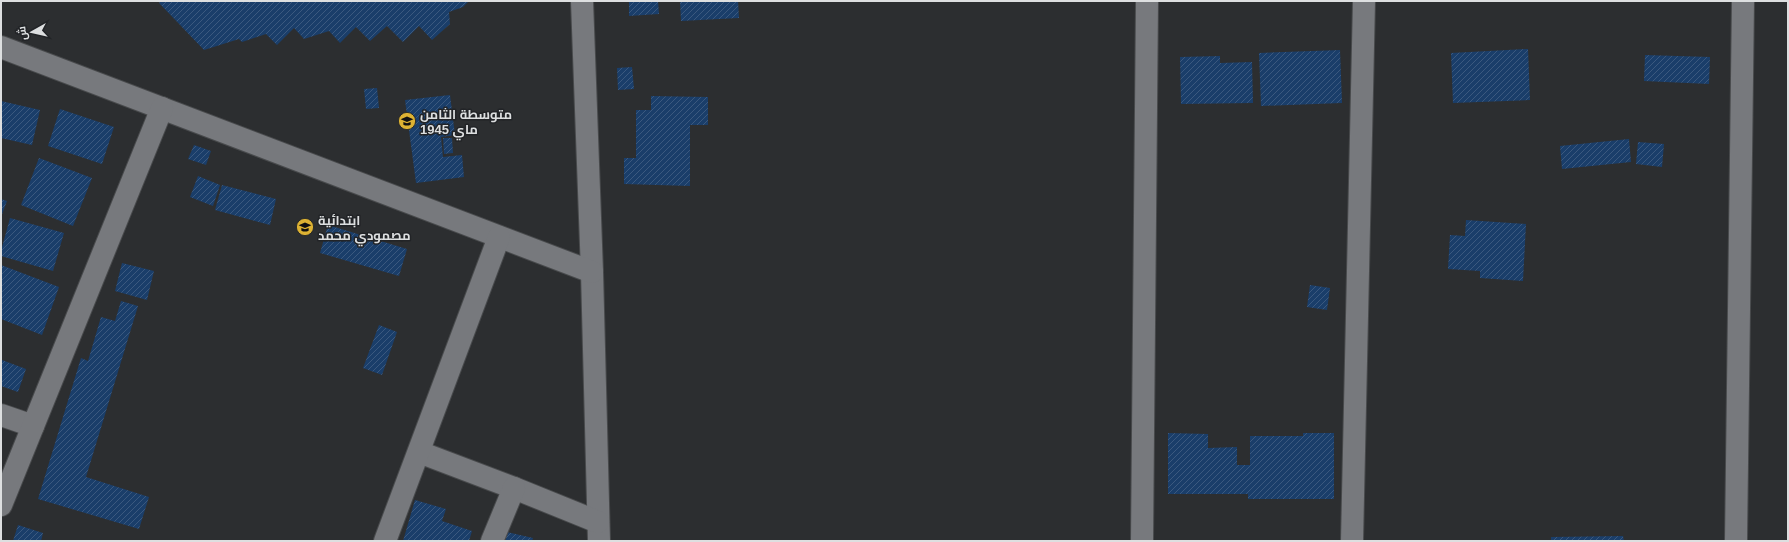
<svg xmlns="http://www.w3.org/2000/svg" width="1789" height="542" font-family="Arial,Cairo,sans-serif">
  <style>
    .building { fill: url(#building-hatch) }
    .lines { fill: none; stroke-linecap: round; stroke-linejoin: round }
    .minor-casing { stroke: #484a4c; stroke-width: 24 }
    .minor { stroke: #77797d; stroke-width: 22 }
    .labels { text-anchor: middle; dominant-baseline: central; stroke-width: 3; stroke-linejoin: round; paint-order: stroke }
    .poi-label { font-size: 13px; font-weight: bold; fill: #dddfe0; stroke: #222427; text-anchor: start }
  </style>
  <defs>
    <pattern id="building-hatch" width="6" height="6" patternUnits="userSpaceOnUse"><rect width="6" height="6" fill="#1a3e6a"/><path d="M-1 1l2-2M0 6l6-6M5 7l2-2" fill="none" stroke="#3b597f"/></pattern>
  </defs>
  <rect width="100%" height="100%" fill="#2c2e30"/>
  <!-- building -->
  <g class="building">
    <path d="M161,1h308l-6,6 -14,5 1,12 -18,16 -13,-14 -16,16 -16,-16 -17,15 -14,-14 -16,16 -11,-12 -25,8 -10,-11 -17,17 -11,-11 -24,8 -3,-3 -35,11 -45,-47z"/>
    <path d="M629,1h29l1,13 -30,2z"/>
    <path d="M680,1h58l1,17 -58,3z"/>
    <path d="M1528,49l2,51 -77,3 -2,-50z"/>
    <path d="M1340,50l2,53 -81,3 -2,-53z"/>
    <path d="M1645,55l65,2 -1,27 -65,-3z"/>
    <path d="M1220,56v7l32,-1 1,41 -72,1 -1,-47z"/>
    <path d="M632,67l2,22 -16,1 -1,-22z"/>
    <path d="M377,88l2,20 -13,1 -2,-20z"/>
    <path d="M450,95l5,40 -14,2 2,20 19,-2 2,22 -48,6 -11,-83z"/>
    <path d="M651,96l57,1v28h-18v61l-66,-2v-26h12v-48h15z"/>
    <path d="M1,101l39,9 -8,35 -31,-7z"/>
    <path d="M60,109l54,18 -12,37 -54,-18z"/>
    <path d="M443,138h9l1,15 -9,1z"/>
    <path d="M1629,139l2,23 -69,7 -2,-23z"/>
    <path d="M1638,142l26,2 -2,23 -26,-3z"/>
    <path d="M194,145l17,6 -5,14 -18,-6z"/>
    <path d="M39,158l53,20 -19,48 -52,-21z"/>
    <path d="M198,176l22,9 -7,21 -23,-9z"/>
    <path d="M222,185l54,14 -6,26 -55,-15z"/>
    <path d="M1,199l6,2 -6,16z"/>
    <path d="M10,218l54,15 -11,38 -52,-15v-5z"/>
    <path d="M1466,220l60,4 -3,57 -43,-3v-7l-32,-2 2,-34 15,1z"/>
    <path d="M328,225l79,24 -8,27 -79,-23z"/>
    <path d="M122,263l32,8 -7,29 -32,-9z"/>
    <path d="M1,265l58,22 -17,48 -41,-16z"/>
    <path d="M1310,285l20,3 -3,22 -20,-3z"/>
    <path d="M121,301l17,5 -52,171 63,20 -10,32 -101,-30 43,-141 7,3 13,-44 14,4z"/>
    <path d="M379,325l18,7 -15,43 -19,-7z"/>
    <path d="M2,360l24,9 -8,23 -17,-6z"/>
    <path d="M1168,433l40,1v14l29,-1v18h13v-29h53v-3h31v66h-86v-5h-80z"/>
    <path d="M415,500l31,9 -4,12 30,10 -3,10h-66z"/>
    <path d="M18,525l25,8 -2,8h-28z"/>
    <path d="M507,532l26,6 -1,3h-27z"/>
    <path d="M1623,536l1,5h-73v-4z"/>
  </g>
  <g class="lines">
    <defs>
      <g id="minor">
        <path d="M582,1l10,271 7,269"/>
        <path d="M1,47l591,225"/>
        <path d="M1,415l32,11"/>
        <path d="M419,452l95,36 84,34"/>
        <path d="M1,505l161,-397"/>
        <path d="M385,541l114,-304"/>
        <path d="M492,541l22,-53"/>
        <path d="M1142,541l5,-540"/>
        <path d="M1352,541l12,-540"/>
        <path d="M1736,541l7,-540"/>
      </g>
    </defs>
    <!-- minor casing -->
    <use href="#minor" class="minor-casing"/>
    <!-- minor -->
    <use href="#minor" class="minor"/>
  </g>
  <!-- icons -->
  <defs>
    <symbol id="school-disc" viewBox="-11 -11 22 22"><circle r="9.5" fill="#ddb233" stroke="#222427"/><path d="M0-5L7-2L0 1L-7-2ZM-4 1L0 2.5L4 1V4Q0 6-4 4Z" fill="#111"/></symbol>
  </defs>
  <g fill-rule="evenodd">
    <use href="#school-disc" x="397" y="111" width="20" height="20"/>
    <use href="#school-disc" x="295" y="217" width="20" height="20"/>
  </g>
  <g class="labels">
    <!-- poi labels -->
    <g class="poi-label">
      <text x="420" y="114">متوسطة الثامن<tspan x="420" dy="15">ماي 1945</tspan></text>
      <text x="318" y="220">ابتدائية<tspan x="318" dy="15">مصمودي محمد</tspan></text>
    </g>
  </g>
  <!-- border -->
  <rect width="1789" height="542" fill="none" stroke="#dddfe0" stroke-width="4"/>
  <!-- north arrow -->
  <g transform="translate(32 32) rotate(262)" stroke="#222427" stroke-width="3" paint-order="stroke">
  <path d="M0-3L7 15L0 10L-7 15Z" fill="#dddfe0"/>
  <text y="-6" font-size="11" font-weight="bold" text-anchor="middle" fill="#dddfe0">ش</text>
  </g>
</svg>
